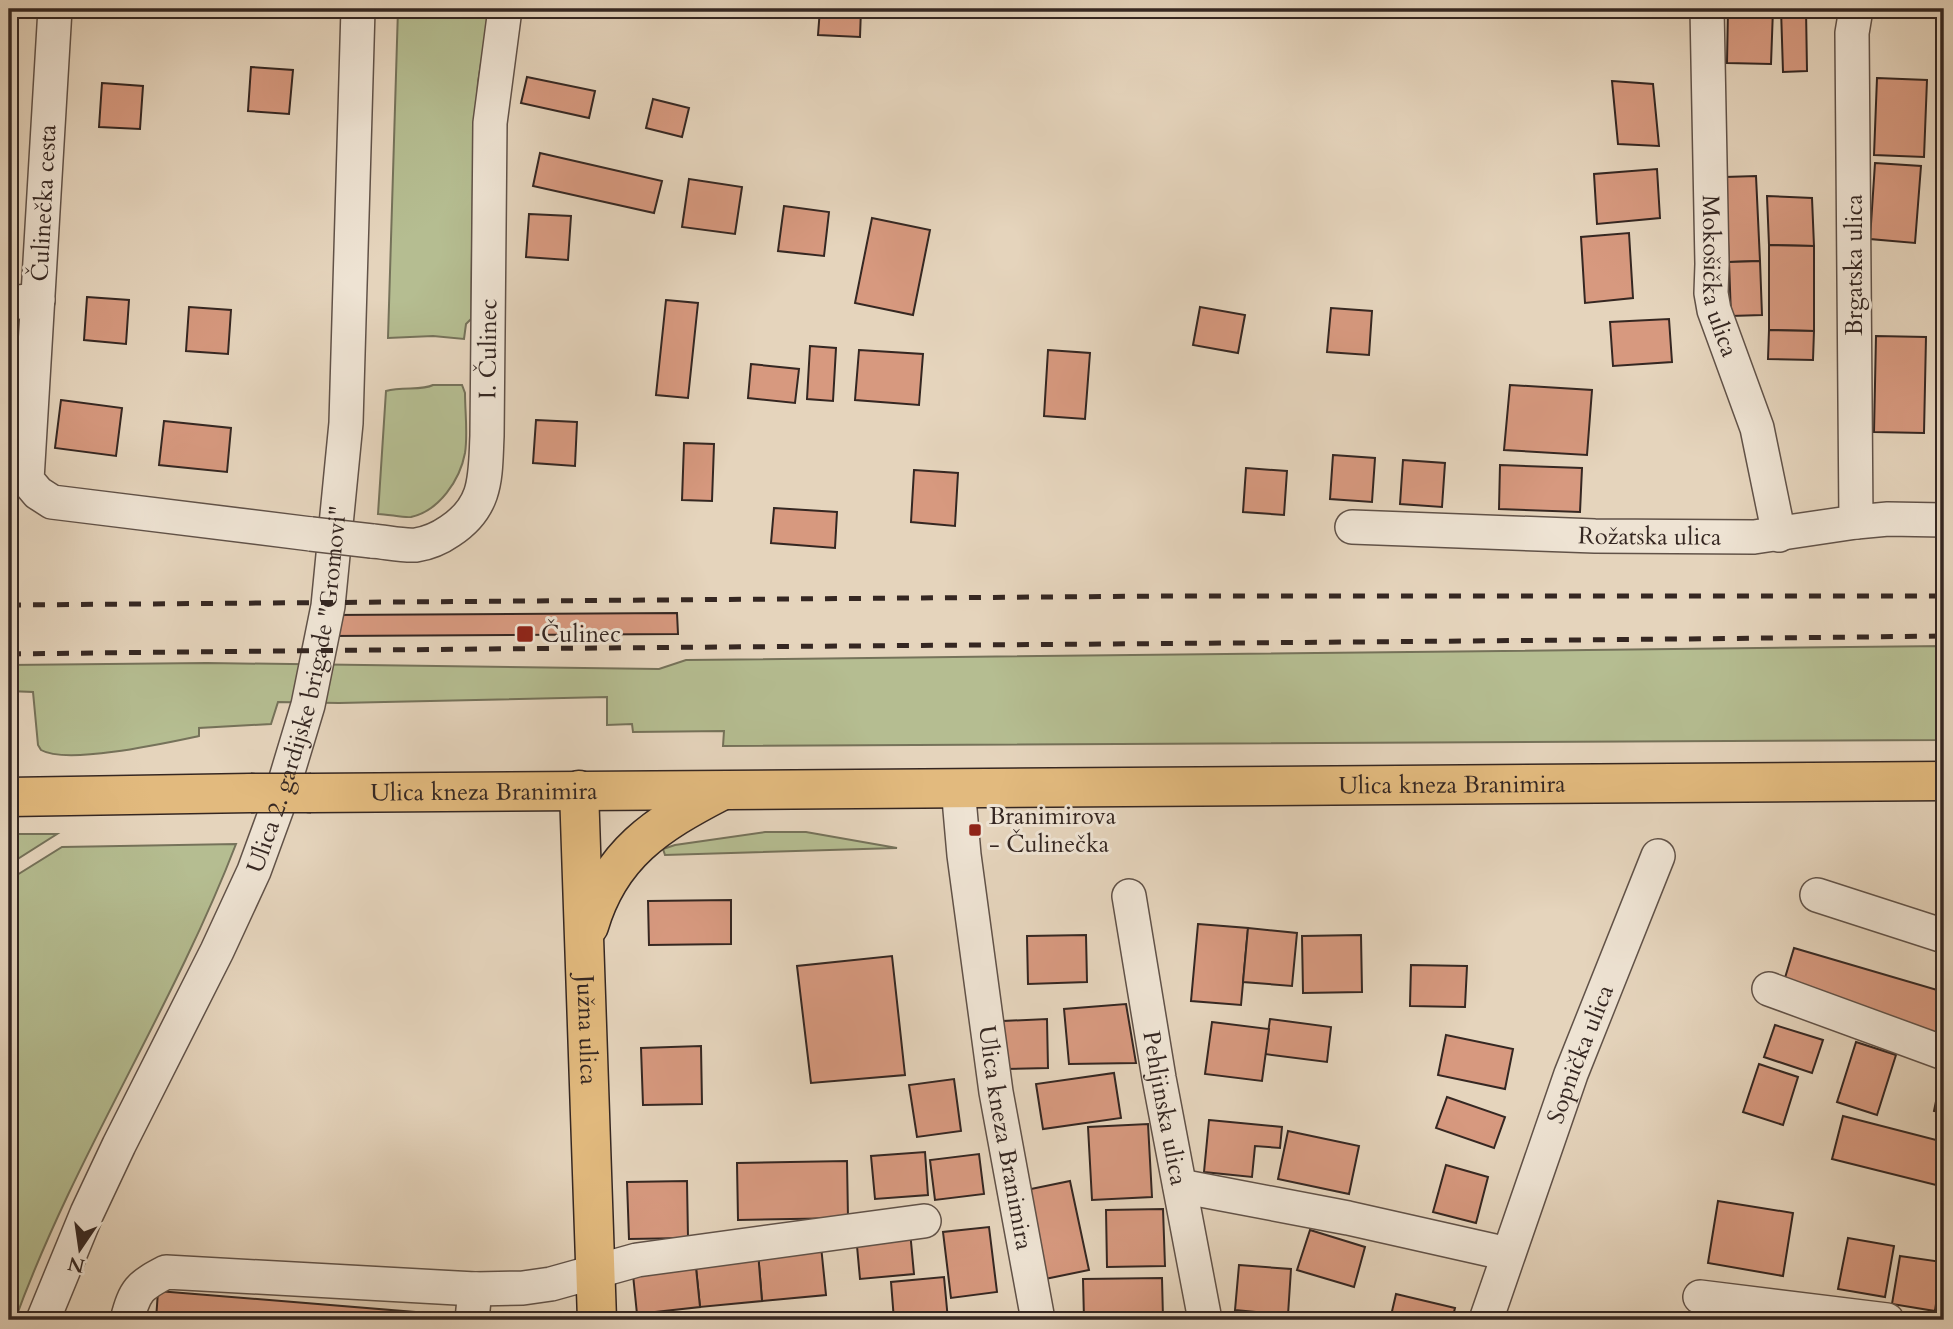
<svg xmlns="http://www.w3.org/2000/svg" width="1953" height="1329" font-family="Cardo,serif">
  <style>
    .green { fill: #b5bd91; stroke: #75725a; stroke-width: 2 }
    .building { fill: #d7997f; stroke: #352722; stroke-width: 2 }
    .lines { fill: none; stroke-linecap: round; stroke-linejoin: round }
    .minor-casing { stroke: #615248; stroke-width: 36 }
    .major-casing { stroke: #352722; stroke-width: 41 }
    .minor { stroke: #eee3d3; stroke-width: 33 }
    .major { stroke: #e2ba7e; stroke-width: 38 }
    .rail { stroke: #352722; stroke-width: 5; stroke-dasharray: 12 12; stroke-linecap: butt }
    .minor-bridge-casing { stroke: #615248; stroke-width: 36; stroke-linecap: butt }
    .major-bridge-casing { stroke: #352722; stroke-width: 41; stroke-linecap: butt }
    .minor-bridge { stroke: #eee3d3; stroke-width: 33 }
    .major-bridge { stroke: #e2ba7e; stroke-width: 38 }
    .poi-dot { fill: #8f2418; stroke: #eee3d3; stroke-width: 2.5 }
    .labels { text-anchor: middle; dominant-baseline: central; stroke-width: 6; stroke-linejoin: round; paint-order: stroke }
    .street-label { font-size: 24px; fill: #352722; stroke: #eee3d3 }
    .poi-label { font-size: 24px; fill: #352722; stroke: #eee3d3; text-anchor: start }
  </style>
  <rect width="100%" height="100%" fill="#e5d4bc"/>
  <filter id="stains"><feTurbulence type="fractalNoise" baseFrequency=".00286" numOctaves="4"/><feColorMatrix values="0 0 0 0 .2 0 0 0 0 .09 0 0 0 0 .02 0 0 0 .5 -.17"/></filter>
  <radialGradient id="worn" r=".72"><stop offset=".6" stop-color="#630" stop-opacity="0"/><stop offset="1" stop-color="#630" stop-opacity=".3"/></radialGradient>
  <!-- green -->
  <g class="green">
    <path d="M398,9h92l-12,73 -5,96 -2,141 -5,5 -2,15 -31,-3 -45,2z"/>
    <path d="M433,385h29l3,8c0,19 3,41 0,60 -5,27 -26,58 -54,64 -7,1 -24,-3 -33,-3l8,-123c16,-5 36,0 47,-6z"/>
    <path d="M1944,646v94l-1221,6 1,-15 -91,1 -1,-8 -25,1v-28l-268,6 -61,-1 -7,22 -72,4v8c-33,7 -132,29 -158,14l-3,-5 -5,-53 -24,-1v-26l198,-2 452,6 27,-9z"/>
    <path d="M765,832h41l91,16 -232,7 -2,-6 12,-4z"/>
    <path d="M9,834h48l-41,26h-6z"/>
    <path d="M236,844c-63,164 -161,311 -221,476h-6v-440l53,-33z"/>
  </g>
  <!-- building -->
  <g class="building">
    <path d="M703,9h29v5l-29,-1z"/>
    <path d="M820,9h41l-1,28 -42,-2z"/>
    <path d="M1728,9h45l-2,55 -44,-1z"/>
    <path d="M1781,9h25l1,62 -24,1z"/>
    <path d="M251,67l42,3 -4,44 -41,-3z"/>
    <path d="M527,77l68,14 -6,27 -68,-15z"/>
    <path d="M1877,78l50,2 -3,77 -50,-2z"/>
    <path d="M1612,81l41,3 6,62 -41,-2z"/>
    <path d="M102,83l41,3 -3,43 -41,-2z"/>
    <path d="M653,99l36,9 -7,29 -36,-9z"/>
    <path d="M540,153l122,28 -8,32 -121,-27z"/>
    <path d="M1875,163l46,3 -6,77 -45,-4z"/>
    <path d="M1657,169l3,49 -63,6 -3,-50z"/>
    <path d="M1756,176l4,85 -31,1 -4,-85z"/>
    <path d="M689,179l53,8 -7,47 -53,-7z"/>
    <path d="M1767,196l45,2 2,48 -45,-1z"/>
    <path d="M784,206l45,6 -5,44 -46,-5z"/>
    <path d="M529,214l42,2 -3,44 -42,-3z"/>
    <path d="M872,218l58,12 -17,85 -58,-12z"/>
    <path d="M1629,233l4,65 -48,5 -4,-66z"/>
    <path d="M1769,245l45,1v85l-45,-1z"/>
    <path d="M1760,261l2,54 -31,1 -2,-54z"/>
    <path d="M87,297l42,3 -3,44 -42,-4z"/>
    <path d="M666,300l32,3 -10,95 -32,-3z"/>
    <path d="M189,307l42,3 -3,44 -42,-3z"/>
    <path d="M1200,307l45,8 -7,38 -45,-8z"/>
    <path d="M1331,308l41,3 -3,44 -42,-3z"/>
    <path d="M1669,319l3,43 -59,4 -3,-44z"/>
    <path d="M1769,330l45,1 -1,29 -45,-1z"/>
    <path d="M1876,336l50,1 -2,96 -50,-1z"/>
    <path d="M810,346l26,2 -3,53 -26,-2z"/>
    <path d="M859,350l64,4 -4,51 -64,-5z"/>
    <path d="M1048,350l42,3 -5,66 -41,-3z"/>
    <path d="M751,364l48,5 -4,34 -47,-5z"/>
    <path d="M1510,385l82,5 -5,65 -83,-5z"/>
    <path d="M61,400l61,8 -6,48 -61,-8z"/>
    <path d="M536,420l41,2 -2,44 -42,-3z"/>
    <path d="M164,421l67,7 -4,44 -68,-7z"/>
    <path d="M684,443l30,1 -2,57 -30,-1z"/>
    <path d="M1333,455l42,3 -3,44 -42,-3z"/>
    <path d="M1403,460l42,3 -3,44 -42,-3z"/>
    <path d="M1500,465l82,3 -2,44 -81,-3z"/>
    <path d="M1246,468l41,3 -3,44 -41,-3z"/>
    <path d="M914,470l44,3 -3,53 -44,-4z"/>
    <path d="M774,508l63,4 -2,36 -64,-5z"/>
    <path d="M677,613l1,21 -349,2v-21z"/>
    <path d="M731,900v44l-82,1 -1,-44z"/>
    <path d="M1198,924l50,4 -7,77 -50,-4z"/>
    <path d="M1248,928l49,5 -5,53 -49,-4z"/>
    <path d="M1086,935l1,47 -59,2 -1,-48z"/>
    <path d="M1361,935l1,57 -59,1 -1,-57z"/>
    <path d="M1794,948l150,44v47l-163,-48z"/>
    <path d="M892,956l13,119 -94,8 -14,-117z"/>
    <path d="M1411,965l56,1 -2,41 -55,-1z"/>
    <path d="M1126,1004l10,59 -67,1 -5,-55z"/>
    <path d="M1047,1019l1,49 -44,1 -1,-48z"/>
    <path d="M1270,1019l61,8 -4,35 -62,-8z"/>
    <path d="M1212,1022l57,7 -7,52 -57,-7z"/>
    <path d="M1775,1025l48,15 -11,33 -48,-16z"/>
    <path d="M1446,1035l67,14 -8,40 -67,-14z"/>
    <path d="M1856,1042l40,13 -19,60 -40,-13z"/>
    <path d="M701,1046l1,58 -59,1 -2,-57z"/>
    <path d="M1759,1064l39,13 -15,48 -40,-13z"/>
    <path d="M1114,1073l7,45 -78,11 -7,-45z"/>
    <path d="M1941,1077h3v36l-10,-2z"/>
    <path d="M954,1079l7,52 -44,6 -8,-52z"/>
    <path d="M1447,1097l58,20 -11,31 -58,-20z"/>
    <path d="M1843,1116l101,26v45l-112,-28z"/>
    <path d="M1209,1120l73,7 -2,21 -25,-2 -3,31 -48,-5z"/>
    <path d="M1148,1124l4,73 -60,3 -4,-73z"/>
    <path d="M1288,1131l71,15 -10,48 -71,-15z"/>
    <path d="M925,1152l3,43 -53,4 -4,-43z"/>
    <path d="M979,1154l5,40 -49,6 -5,-40z"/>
    <path d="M847,1161l1,57 -110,2 -1,-57z"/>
    <path d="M1446,1165l42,12 -12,46 -43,-11z"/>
    <path d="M687,1181l1,57 -59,1 -2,-57z"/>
    <path d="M1070,1181l19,89 -44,9 -19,-89z"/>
    <path d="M1718,1201l75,12 -10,63 -75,-13z"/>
    <path d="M1163,1209l2,57 -58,1 -1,-57z"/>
    <path d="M989,1227l8,65 -46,6 -8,-66z"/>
    <path d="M1310,1230l55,17 -11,40 -57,-17z"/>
    <path d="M910,1231l4,43 -54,5 -4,-44z"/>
    <path d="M1848,1238l46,8 -9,51 -47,-8z"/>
    <path d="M821,1246l5,49 -64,6 -4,-49z"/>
    <path d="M758,1252l4,49 -62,6 -5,-49z"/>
    <path d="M1900,1256l42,6 -7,49 -43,-7z"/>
    <path d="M695,1258l5,49 -63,7 -5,-49z"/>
    <path d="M1239,1265l52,4 -3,46 -53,-5z"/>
    <path d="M944,1277l4,43h-54l-3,-38z"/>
    <path d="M1162,1278l1,40 -79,1 -1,-40z"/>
    <path d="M158,1291l269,22 -1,7h-270z"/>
    <path d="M1396,1294l59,14 -3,12h-62z"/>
  </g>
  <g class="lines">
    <defs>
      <g id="minor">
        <path d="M55,9l-28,471 11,13 14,9 259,32"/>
        <path id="s1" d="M1707,9l5,255 -1,29 3,17 43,118 22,107"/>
        <path d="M9,303l29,-3"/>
        <path d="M1856,522l-4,-489 4,-24"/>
        <path id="s2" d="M1352,527l243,9 159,1 102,-15 32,-3 56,1"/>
        <path id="s3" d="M372,541c14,1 30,5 44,4 13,-2 24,-7 34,-14 38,-25 35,-55 37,-95l3,-313 15,-114"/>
        <path id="s4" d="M958,787l6,68 32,237 42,228"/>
        <path d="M1817,895l127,41"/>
        <path id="s5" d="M1129,896l30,182 46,242"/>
        <path d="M1769,989l175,64"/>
        <path d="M1180,1186l168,32 160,36"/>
        <path d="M1700,1297l187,23"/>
        <path id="s6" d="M43,1320l44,-107 32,-68 98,-194 37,-80 23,-63 31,-103 20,-99 18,-183 12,-414"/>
        <path d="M127,1320c8,-30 12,-34 39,-48l309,17 48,-1 28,-4 86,-24 287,-39"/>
        <path d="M472,1320l3,-31"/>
        <path id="s7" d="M1486,1320l85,-246 87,-218"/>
      </g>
      <g id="major">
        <path id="s8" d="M579,790l18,530"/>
        <path id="s9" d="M311,793l1633,-12"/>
        <path d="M9,797l242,-4"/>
        <path d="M589,926c21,-72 68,-102 132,-135"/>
      </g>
    </defs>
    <!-- minor casing -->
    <use href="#minor" class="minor-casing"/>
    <!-- major casing -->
    <use href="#major" class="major-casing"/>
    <!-- minor -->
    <use href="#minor" class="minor"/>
    <!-- major -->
    <use href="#major" class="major"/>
    <!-- rail -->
    <g class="rail">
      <path d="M9,605l1162,-9h773"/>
      <path d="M9,654c645,-8 1290,-10 1935,-18"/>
    </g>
    <defs>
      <path id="minor-bridge" d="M311,534l61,7"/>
      <path id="major-bridge" d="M251,793h60"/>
    </defs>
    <!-- minor-bridge casing -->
    <use href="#minor-bridge" class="minor-bridge-casing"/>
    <!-- major-bridge casing -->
    <use href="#major-bridge" class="major-bridge-casing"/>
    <!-- minor-bridge -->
    <use href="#minor-bridge" class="minor-bridge"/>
    <!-- major-bridge -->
    <use href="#major-bridge" class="major-bridge"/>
  </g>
  <!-- markers -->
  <g class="poi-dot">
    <rect x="516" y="625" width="18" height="18" rx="3.5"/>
    <rect x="968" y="823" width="14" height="14" rx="3.5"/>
  </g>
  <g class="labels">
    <!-- street labels -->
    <g class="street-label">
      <text transform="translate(44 203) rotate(-87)">Čulinečka cesta</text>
      <text transform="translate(1854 265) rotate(-90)">Brgatska ulica</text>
      <text stroke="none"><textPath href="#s1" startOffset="268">Mokošička ulica</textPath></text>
      <text stroke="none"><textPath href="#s3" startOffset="276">I. Čulinec</textPath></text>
      <text stroke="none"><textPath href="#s2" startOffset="298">Rožatska ulica</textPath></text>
      <text stroke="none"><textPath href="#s6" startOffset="684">Ulica 2. gardijske brigade "Gromovi"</textPath></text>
      <text stroke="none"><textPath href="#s9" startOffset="1141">Ulica kneza Branimira</textPath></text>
      <text stroke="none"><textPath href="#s9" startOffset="173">Ulica kneza Branimira</textPath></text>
      <text stroke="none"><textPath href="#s8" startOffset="240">Južna ulica</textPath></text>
      <text stroke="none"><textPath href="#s7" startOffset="282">Sopnička ulica</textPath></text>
      <text stroke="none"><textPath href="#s5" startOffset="215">Pehljinska ulica</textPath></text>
      <text stroke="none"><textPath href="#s4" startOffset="354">Ulica kneza Branimira</textPath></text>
    </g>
    <!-- poi labels -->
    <g class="poi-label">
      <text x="541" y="634">Čulinec</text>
      <text x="989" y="816">Branimirova<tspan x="989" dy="28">- Čulinečka</tspan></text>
    </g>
  </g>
  <!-- margin -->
  <rect width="1953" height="1329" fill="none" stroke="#e5d4bc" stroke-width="35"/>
  <rect x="10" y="10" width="1932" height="1308" fill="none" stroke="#352722" stroke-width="3.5"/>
  <rect x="18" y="18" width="1918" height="1294" fill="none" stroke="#352722" stroke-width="2"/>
  <!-- north arrow -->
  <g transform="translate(80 1249) rotate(193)" stroke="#eee3d3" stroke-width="5" paint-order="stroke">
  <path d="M0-5L12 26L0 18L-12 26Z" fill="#352722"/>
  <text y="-10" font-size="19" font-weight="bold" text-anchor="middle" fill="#352722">N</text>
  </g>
  <rect width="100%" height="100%" filter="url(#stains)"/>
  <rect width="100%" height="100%" fill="url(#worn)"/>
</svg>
